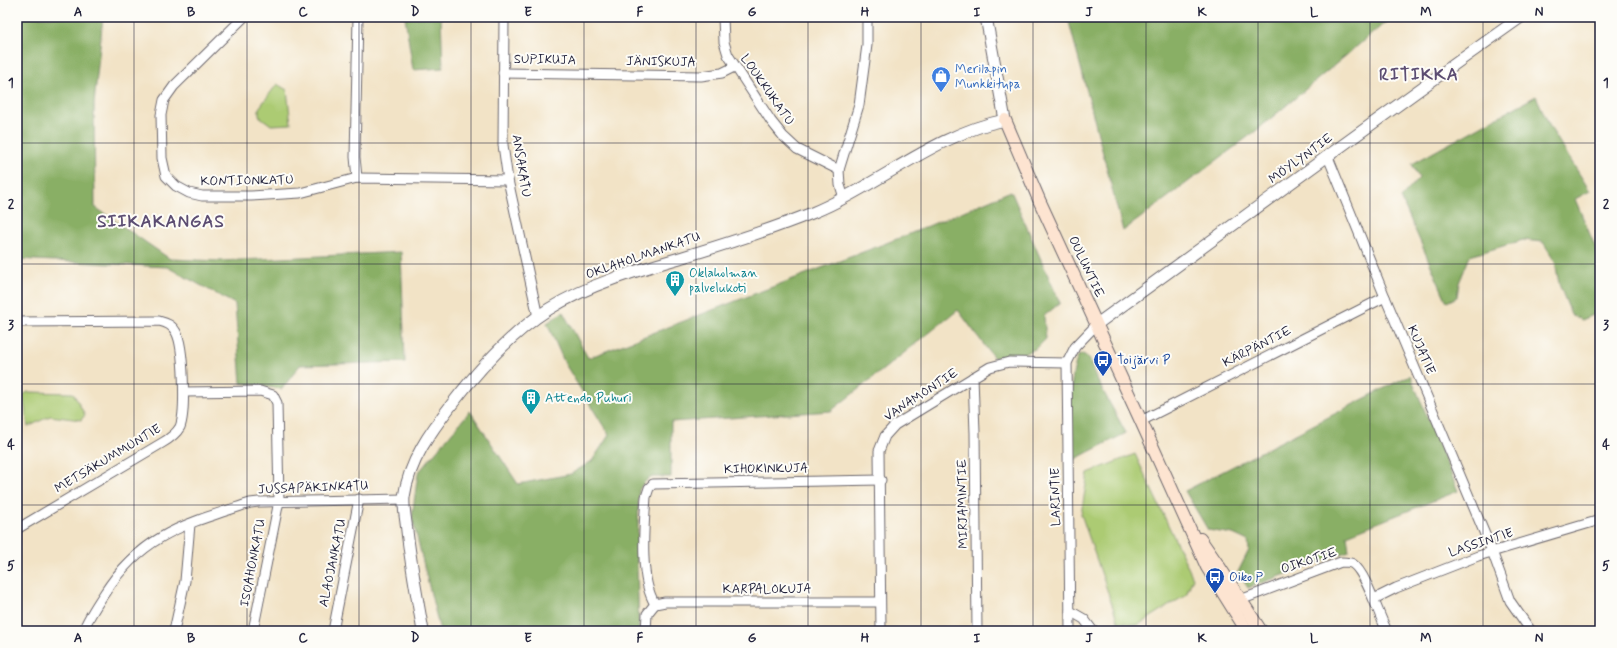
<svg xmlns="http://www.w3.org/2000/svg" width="1617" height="648" font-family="Mynerve,sans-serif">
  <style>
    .green { fill: #accb73; stroke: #677657 }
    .forest { fill: #89af65; stroke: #566850 }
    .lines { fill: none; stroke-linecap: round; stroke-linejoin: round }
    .minor-casing { stroke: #6b666c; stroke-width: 11 }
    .tertiary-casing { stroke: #6b666c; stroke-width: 13 }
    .secondary-casing { stroke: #6b666c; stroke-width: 14 }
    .minor { stroke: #fff; stroke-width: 9 }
    .tertiary { stroke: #fff; stroke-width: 11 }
    .secondary { stroke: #fde4d1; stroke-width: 12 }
    .grid { fill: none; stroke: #22223b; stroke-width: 1; stroke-opacity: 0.55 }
    .labels { text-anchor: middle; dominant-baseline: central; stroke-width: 4; stroke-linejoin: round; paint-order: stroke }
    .street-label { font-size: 13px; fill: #22223b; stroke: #fdfcf7 }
    .shop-label { font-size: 13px; fill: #366cbe; stroke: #fdfcf7; text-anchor: start }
    .culture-label { font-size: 13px; fill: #0d838f; stroke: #fdfcf7; text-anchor: start }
    .transit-label { font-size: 13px; fill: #164399; stroke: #fdfcf7; text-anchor: start }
    .district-label { font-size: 17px; font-weight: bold; letter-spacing: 1px; fill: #5c4d72; stroke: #fdfcf7 }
    .neatline { fill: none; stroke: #22223b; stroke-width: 1.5 }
    .grid-label { font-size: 13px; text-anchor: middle; font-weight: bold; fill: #22223b }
  </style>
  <rect width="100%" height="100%" fill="#fdfcf7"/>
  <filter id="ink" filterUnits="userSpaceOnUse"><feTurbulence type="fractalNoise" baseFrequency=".025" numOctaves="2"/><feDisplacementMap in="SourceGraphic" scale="8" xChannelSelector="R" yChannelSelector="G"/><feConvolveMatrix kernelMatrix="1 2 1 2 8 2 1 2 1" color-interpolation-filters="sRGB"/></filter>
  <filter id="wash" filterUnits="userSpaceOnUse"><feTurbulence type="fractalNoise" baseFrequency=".012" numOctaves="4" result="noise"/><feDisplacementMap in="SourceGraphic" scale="16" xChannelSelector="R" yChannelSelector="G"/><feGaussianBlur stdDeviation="0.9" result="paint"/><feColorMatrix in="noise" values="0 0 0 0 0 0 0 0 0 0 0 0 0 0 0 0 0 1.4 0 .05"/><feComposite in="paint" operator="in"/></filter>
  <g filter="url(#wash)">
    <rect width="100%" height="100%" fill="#f2e3c6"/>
    <!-- green -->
    <g class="green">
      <path d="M277,84l10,6 4,34 -20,1 -12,-9v-8z"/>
      <path d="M28,392l45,1 12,22 -4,5 -31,-4 -22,11 -5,-32z"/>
      <path d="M1135,454l58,124 -7,17 -48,30 -20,-3 -37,-108 7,-41z"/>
    </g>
    <!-- forest -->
    <g class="forest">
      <path d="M17,17h86l-9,87 1,103 75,52 51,2 180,-9 4,110 -105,3 -18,24 -41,-6 -6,-79 -68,-37 -150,-8z"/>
      <path d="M405,17h36l2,51 -30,2z"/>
      <path d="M1073,17h319l-135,113 -134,101 -55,-213z"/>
      <path d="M1536,96l14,31 40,64 -15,8 25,59v54l-18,8 -11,-6 -12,-30 -4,-23 -12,-19 -20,-2 -53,16 -11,27 -2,14 -10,5 -46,-104 18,-20 -7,-14z"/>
      <path d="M1011,191l49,112 -16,13 2,23 -9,9 -14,6 -29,4 -36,-48 -127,101 -160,11v55h-21l-7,7 -4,6 -2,74 2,67h-199l-28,-114 6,-44 52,-62 48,73 53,-10 21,-13 17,-26 -44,-71 -18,-41 16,-11 25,46 319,-123z"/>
      <path d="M1083,354l6,4 6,18 31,57 -53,27c-1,-34 -7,-72 5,-104z"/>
      <path d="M1410,375l48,116 -111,44 2,16 -101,37 -10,-16 11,-22 -1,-9 -15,-7 -25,-4 -23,-39z"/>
    </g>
  </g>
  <g filter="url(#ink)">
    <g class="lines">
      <defs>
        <g id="minor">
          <path d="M244,17l-70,69 -10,14 -3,15 1,43 4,18 10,10 13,7 13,3h49l49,-3 57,-15 151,2"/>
          <path d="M504,17l-1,128 5,35 30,137"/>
          <path d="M723,17l1,25 4,13 43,66 12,15 14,13 42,21"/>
          <path d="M503,73l198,3 21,-3 12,-6"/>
          <path d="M1328,157l57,140 107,254 18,50 21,30"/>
          <path d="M357,178l-2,-21 3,-140"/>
          <path d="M844,198l-4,-13 -1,-15 20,-65 8,-60v-28"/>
          <path d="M17,322l142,-1c8,2 13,4 17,11 8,14 10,80 4,95 -4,7 -11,12 -18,16l-145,86"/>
          <path d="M973,377l2,56 2,198"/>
          <path d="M184,392l76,-1 13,4 4,8 2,98 -26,130"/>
          <path d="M1141,421l244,-124"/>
          <path d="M1374,599l22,-11 82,-32 122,-36"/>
          <path d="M1235,602l106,-40c4,0 9,0 12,2 13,9 26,52 34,67"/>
          <path d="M655,604c-16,-25 -11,-78 -9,-107l3,-9 4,-4 228,-4"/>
          <path d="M655,604l10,-2h215"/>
          <path d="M1070,611l14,8 9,12"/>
          <path d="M83,631c5,-13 13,-25 21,-37 38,-60 82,-70 146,-91l9,-1 145,-3"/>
          <path d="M174,631l11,-50 5,-57"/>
          <path d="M333,631l26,-132"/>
          <path d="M646,631l1,-17 8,-10"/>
          <path d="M881,631l-2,-180 6,-15 10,-11 95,-58 19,-5 58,1"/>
          <path d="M1070,631l-3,-268 8,-16 22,-23"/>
        </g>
        <g id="tertiary">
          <path d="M1599,17l1,1"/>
          <path d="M1097,324c141,-102 281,-206 424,-307"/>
          <path d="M423,631c-6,-33 -12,-66 -16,-100 -1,-11 -4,-24 -3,-34 5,-36 27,-66 48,-93 27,-35 59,-71 97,-95 40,-25 89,-39 134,-52 43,-13 87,-27 129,-44 66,-27 123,-79 193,-93l-19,-103"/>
        </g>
        <g id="secondary">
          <path d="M1005,120l35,82 101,219 66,146 40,64"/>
          <path d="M1200,539l20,29 41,63"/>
        </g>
      </defs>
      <!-- minor casing -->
      <use href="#minor" class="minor-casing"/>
      <!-- tertiary casing -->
      <use href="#tertiary" class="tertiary-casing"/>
      <!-- secondary casing -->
      <use href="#secondary" class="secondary-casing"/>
      <!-- minor -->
      <use href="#minor" class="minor"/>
      <!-- tertiary -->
      <use href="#tertiary" class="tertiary"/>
      <!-- secondary -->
      <use href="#secondary" class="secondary"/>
    </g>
  </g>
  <!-- grid -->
  <path class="grid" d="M134,17v614M247,17v614M359,17v614M471,17v614M584,17v614M696,17v614M808,17v614M921,17v614M1033,17v614M1146,17v614M1258,17v614M1370,17v614M1483,17v614M17,143h1583M17,264h1583M17,384h1583M17,505h1583"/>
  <!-- icons -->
  <defs>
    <symbol id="shop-pin" viewBox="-11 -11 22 30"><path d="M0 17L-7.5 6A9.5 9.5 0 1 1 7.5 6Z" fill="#3f7fe0" stroke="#fdfcf7"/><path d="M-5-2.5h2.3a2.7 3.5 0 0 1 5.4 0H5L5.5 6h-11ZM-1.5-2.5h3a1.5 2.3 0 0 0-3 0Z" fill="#fff"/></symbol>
    <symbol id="building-pin" viewBox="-11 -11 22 30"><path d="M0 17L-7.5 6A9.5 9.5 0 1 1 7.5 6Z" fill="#0f9aa8" stroke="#fdfcf7"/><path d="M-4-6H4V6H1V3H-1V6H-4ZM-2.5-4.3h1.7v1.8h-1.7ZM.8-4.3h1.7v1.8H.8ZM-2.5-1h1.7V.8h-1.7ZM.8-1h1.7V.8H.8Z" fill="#fff"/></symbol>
    <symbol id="bus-pin" viewBox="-11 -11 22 30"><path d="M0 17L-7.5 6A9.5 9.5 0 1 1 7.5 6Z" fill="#1a4fb4" stroke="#fdfcf7"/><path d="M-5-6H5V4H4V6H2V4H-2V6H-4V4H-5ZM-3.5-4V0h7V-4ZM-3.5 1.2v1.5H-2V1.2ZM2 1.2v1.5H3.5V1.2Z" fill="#fff"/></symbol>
  </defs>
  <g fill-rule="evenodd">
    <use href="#shop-pin" x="930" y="65" width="22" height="30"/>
    <use href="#building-pin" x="664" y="269" width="22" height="30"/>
    <use href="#bus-pin" x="1092" y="349" width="22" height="30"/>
    <use href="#building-pin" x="520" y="387" width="22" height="30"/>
    <use href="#bus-pin" x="1204" y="566" width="22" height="30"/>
  </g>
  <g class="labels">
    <!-- street labels -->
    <g class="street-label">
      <text transform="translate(545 60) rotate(1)">SUPIKUJA</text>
      <text transform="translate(661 62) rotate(1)">JÄNISKUJA</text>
      <text transform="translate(767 90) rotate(55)">LOUKKUKATU</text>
      <text transform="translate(1301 159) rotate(-36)">MÖYLYNTIE</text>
      <text transform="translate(521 166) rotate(81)">ANSAKATU</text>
      <text transform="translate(247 181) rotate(-1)">KONTIONKATU</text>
      <text transform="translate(643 256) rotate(-19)">OKLAHOLMANKATU</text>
      <text transform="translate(1086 267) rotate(65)">OULUNTIE</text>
      <text transform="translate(1257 347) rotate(-27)">KÄRPÄNTIE</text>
      <text transform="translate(1421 350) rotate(67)">KUJATIE</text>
      <text transform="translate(921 395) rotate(-33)">VANAMONTIE</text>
      <text transform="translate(108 459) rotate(-31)">METSÄKUMMUNTIE</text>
      <text transform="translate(766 469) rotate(-1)">KIHOKINKUJA</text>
      <text transform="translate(313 488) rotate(-2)">JUSSAPÄKINKATU</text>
      <text transform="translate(1056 497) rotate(-91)">LARINTIE</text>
      <text transform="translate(963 504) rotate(-91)">MIRJAMINTIE</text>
      <text transform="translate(1481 543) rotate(-18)">LASSINTIE</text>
      <text transform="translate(1309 561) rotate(-18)">OIKOTIE</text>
      <text transform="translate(253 563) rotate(-79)">ISOAHONKATU</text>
      <text transform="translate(333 563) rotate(-78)">ALAOJANKATU</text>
      <text x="767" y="589">KARPALOKUJA</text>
    </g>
    <!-- shop labels -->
    <g class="shop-label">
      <text x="955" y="69">Merilapin<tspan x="955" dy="15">Munkkitupa</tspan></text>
    </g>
    <!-- culture labels -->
    <g class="culture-label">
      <text x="689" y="273">Oklaholman<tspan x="689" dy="15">palvelukoti</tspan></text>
      <text x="545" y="398">Attendo Puhuri</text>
    </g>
    <!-- transit labels -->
    <g class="transit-label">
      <text x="1117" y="360">Toijärvi P</text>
      <text x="1229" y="577">Oiko P</text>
    </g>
    <!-- district labels -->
    <g class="district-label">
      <text x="1419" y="75">RITIKKA</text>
      <text x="161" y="222">SIIKAKANGAS</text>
    </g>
  </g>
  <!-- margin -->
  <rect width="1617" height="648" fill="none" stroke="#fdfcf7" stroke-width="44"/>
  <rect x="22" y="22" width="1573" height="604" class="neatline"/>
  <g class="grid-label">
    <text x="78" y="16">A</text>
    <text x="191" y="16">B</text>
    <text x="303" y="16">C</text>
    <text x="415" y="16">D</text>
    <text x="528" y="16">E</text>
    <text x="640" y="16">F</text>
    <text x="752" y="16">G</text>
    <text x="865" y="16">H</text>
    <text x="977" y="16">I</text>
    <text x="1089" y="16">J</text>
    <text x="1202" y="16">K</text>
    <text x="1314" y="16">L</text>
    <text x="1426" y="16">M</text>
    <text x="1539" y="16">N</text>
    <text x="11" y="87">1</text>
    <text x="1606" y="87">1</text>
    <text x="11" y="208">2</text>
    <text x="1606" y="208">2</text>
    <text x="11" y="329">3</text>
    <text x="1606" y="329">3</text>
    <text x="11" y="449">4</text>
    <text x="1606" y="449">4</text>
    <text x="11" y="570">5</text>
    <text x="1606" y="570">5</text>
    <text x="78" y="642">A</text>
    <text x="191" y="642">B</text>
    <text x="303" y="642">C</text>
    <text x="415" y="642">D</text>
    <text x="528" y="642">E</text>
    <text x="640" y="642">F</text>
    <text x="752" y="642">G</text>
    <text x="865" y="642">H</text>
    <text x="977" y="642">I</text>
    <text x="1089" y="642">J</text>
    <text x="1202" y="642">K</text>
    <text x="1314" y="642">L</text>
    <text x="1426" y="642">M</text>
    <text x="1539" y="642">N</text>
  </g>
</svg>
